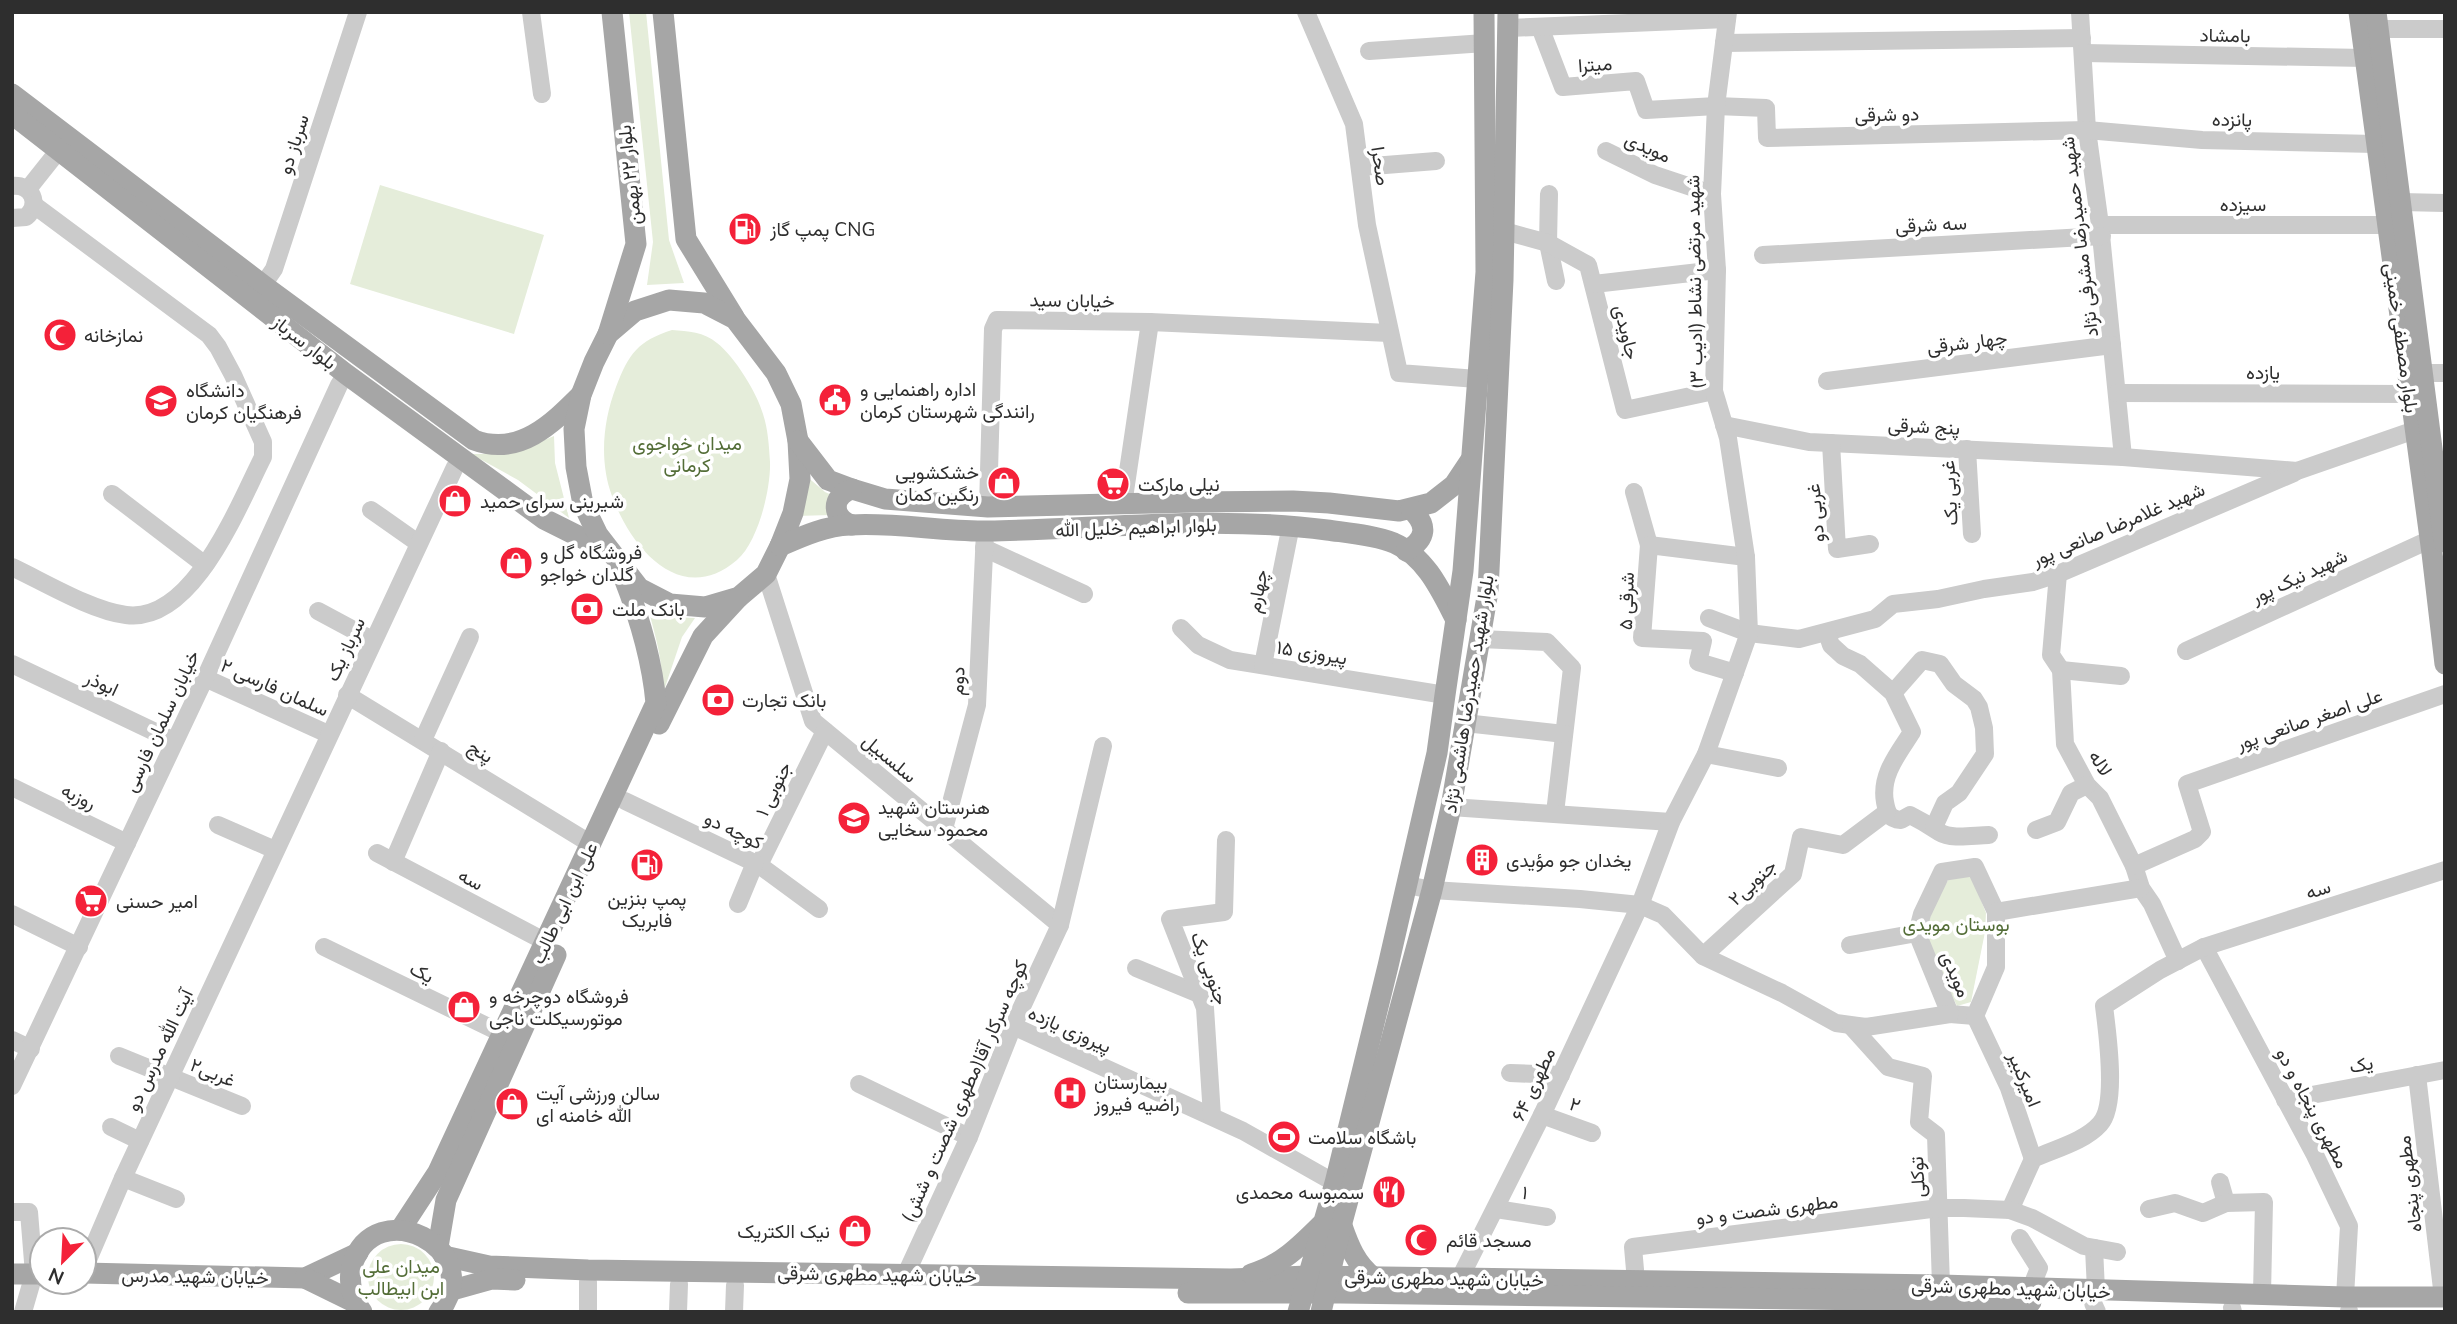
<svg xmlns="http://www.w3.org/2000/svg" width="2457" height="1324" font-family="Mulish,Vazirmatn,sans-serif">
  <style>
    .green { fill: #e5edda }
    .lines { fill: none; stroke-linecap: round; stroke-linejoin: round }
    .minor { stroke: #cbcbcb; stroke-width: 18 }
    .major { stroke: #a6a6a6; stroke-width: 21 }
    .labels { text-anchor: middle; dominant-baseline: central; stroke-width: 7; stroke-linejoin: round; paint-order: stroke }
    .street-label { font-size: 19px; fill: #2e2e2e; stroke: #fff }
    .poi-label { font-size: 19px; fill: #2e2e2e; stroke: #fff; text-anchor: start }
    .park-label { font-size: 19px; fill: #536d37; stroke: #fff }
  </style>
  <rect width="100%" height="100%" fill="#fff"/>
  <!-- green -->
  <g class="green">
    <path d="M629,12h17l23,228 15,43 -37,2 6,-43z"/>
    <path d="M380,185l164,50 -30,99 -164,-50z"/>
    <path d="M672,330c16,1 32,2 45,13 18,14 40,50 46,71 5,15 6,32 7,48 1,27 -12,80 -33,98 -56,48 -106,-12 -125,-64 -13,-35 -9,-75 4,-109 13,-34 22,-46 56,-57z"/>
    <path d="M554,436l1,27 14,55 -51,-38 -47,-26c30,1 56,-6 83,-18z"/>
    <path d="M805,475l20,17 9,4 -3,19 -35,1z"/>
    <path d="M652,611l18,6 25,1 -13,19 -21,62c4,-31 -4,-57 -12,-87z"/>
    <path d="M1970,873l16,40 -1,19 -14,70 -14,4 -30,-61 -2,-26 25,-42z"/>
    <circle cx="401" cy="1277" r="33"/>
  </g>
  <g class="lines">
    <!-- minor -->
    <g class="minor">
      <path d="M531,12l11,82"/>
      <path d="M1306,12l48,112 13,101 32,148 78,6"/>
      <path d="M2080,12l7,118 13,95 23,232"/>
      <path d="M1540,27l23,60 73,-6 10,29 70,-4 50,2 1,30 320,-8 115,10 173,4"/>
      <path d="M1509,28l218,-9"/>
      <path d="M2379,29h66"/>
      <path d="M1724,43l358,-5"/>
      <path d="M1369,51l116,-8"/>
      <path d="M2084,53l281,5"/>
      <path d="M1606,151l49,24 57,19"/>
      <path d="M1360,167l76,-6"/>
      <path d="M12,186c20,-2 29,18 14,31l-14,1"/>
      <path d="M28,189l31,-39"/>
      <path d="M1549,194l-1,49 8,38"/>
      <path d="M2401,202l44,1"/>
      <path d="M2100,225h286"/>
      <path d="M1504,231l44,12 40,22 37,145 89,-19"/>
      <path d="M1763,255l339,-19"/>
      <path d="M1594,284l123,-14"/>
      <path d="M263,285l11,-16 84,-257"/>
      <path d="M2423,373h22"/>
      <path d="M1827,381l285,-36"/>
      <path d="M2117,393l292,1"/>
      <path d="M1724,425l85,17 314,15 174,14 118,-41"/>
      <path d="M1831,443l6,106 33,-5"/>
      <path d="M1967,449l5,85"/>
      <path d="M1634,492l15,53"/>
      <path d="M112,494l93,71"/>
      <path d="M1123,505l27,-183"/>
      <path d="M988,507l5,-178 4,-9 153,2 239,11"/>
      <path d="M371,510l47,33"/>
      <path d="M984,548l100,46"/>
      <path d="M12,567c32,15 80,44 114,48 67,9 112,-109 137,-158v-15l-30,-67 -15,-28 -9,-12 -175,-130"/>
      <path d="M766,574l47,147 247,204"/>
      <path d="M2058,574l-7,81 10,15 4,74 22,41 13,13 34,68 7,22 11,16 26,57"/>
      <path d="M318,611l54,29"/>
      <path d="M1709,618l40,15 50,6 76,-20 18,-15 45,-5 46,-10 49,-7 25,-8 236,-101"/>
      <path d="M1181,628l17,17 32,15 215,35"/>
      <path d="M1827,633l4,12 12,11 17,8 33,29 19,39c-14,22 -32,43 -27,70 2,11 4,17 16,18l9,-5c10,5 20,11 29,17 13,8 35,3 50,3"/>
      <path d="M1480,639l67,3 25,26 -17,145"/>
      <path d="M2186,651l243,-111"/>
      <path d="M12,664l162,77"/>
      <path d="M1263,665l28,-140"/>
      <path d="M2061,670l60,6"/>
      <path d="M1735,673l-37,-11 5,-21 -61,-3 7,-93 97,12"/>
      <path d="M205,678l123,56"/>
      <path d="M1893,693l29,-33 18,4 14,20 20,15 5,8 5,21 1,26 -26,39 -14,10 -11,24"/>
      <path d="M347,695l244,149"/>
      <path d="M1465,723l99,11"/>
      <path d="M423,740l47,-103"/>
      <path d="M1706,754l72,14"/>
      <path d="M12,787l115,56"/>
      <path d="M625,801l134,64 60,44"/>
      <path d="M1451,807l220,15"/>
      <path d="M218,825l57,25"/>
      <path d="M944,829l33,-124 8,-173"/>
      <path d="M2036,830l21,-8 14,-29 16,-8"/>
      <path d="M377,853l169,89"/>
      <path d="M393,862l48,-111"/>
      <path d="M759,865l66,-134"/>
      <path d="M2134,866l61,-27 7,-7 -15,-48 258,-90"/>
      <path d="M1975,867l21,45v55l-21,49 -25,-2 -33,-81 5,-19 20,-42z"/>
      <path d="M1407,885l25,5 148,9 60,6 23,10 40,41 79,37 54,30 30,4 84,-13"/>
      <path d="M738,904l17,-41"/>
      <path d="M1996,912l145,-24"/>
      <path d="M12,914l67,33"/>
      <path d="M1850,945l67,-12"/>
      <path d="M324,947l179,87"/>
      <path d="M2204,947l111,208 34,71 -4,71"/>
      <path d="M1703,956l90,-82 8,-37 42,8 44,-33"/>
      <path d="M1136,968l63,26"/>
      <path d="M1975,1016l34,72 24,71"/>
      <path d="M1013,1026l230,105 92,52"/>
      <path d="M1851,1026l37,41 35,9 -4,46 17,13 5,150"/>
      <path d="M12,1040l19,9"/>
      <path d="M119,1056l123,50"/>
      <path d="M1510,1073l51,2"/>
      <path d="M2417,1075l25,214"/>
      <path d="M859,1084l110,53"/>
      <path d="M12,1086l193,-408 134,-293 7,-11"/>
      <path d="M2285,1100l160,-30"/>
      <path d="M1542,1115l50,18"/>
      <path d="M1212,1116l-7,-108 -35,-89 54,-7 2,-72"/>
      <path d="M111,1127l29,14"/>
      <path d="M123,1178l53,21"/>
      <path d="M2220,1182l6,21"/>
      <path d="M1496,1209l51,8"/>
      <path d="M2149,1209l26,-6 28,10 23,-10 38,-1 -2,92"/>
      <path d="M2010,1210l23,-51c21,-10 51,-17 67,-35 18,-19 7,-93 4,-118l56,-36 44,-23 241,-77"/>
      <path d="M12,1212h17l5,62 -11,38"/>
      <path d="M2020,1238l19,30 -8,20"/>
      <path d="M2094,1248l2,42"/>
      <path d="M84,1269l39,-91 332,-711"/>
      <path d="M906,1274l63,-137 44,-111 47,-101 43,-179"/>
      <path d="M1460,1278l82,-163 98,-210 31,-83 35,-68 43,-121 -3,-76 -18,-119 -14,-47 3,-121 -5,-76 4,-88 12,-94"/>
      <path d="M1636,1281l-3,-34 306,-39h25l46,2 22,8 52,28 33,6"/>
      <path d="M588,1282v30"/>
      <path d="M2093,1303l4,9"/>
      <path d="M2232,1308l1,4"/>
      <path d="M678,1312l1,-28"/>
      <path d="M734,1312l1,-27"/>
      <path d="M2349,1312v-1"/>
    </g>
    <!-- major -->
    <g class="major">
      <path d="M663,12l23,227 48,78"/>
      <path d="M2359,12l73,541 13,111"/>
      <path d="M2376,12l68,530"/>
      <path d="M12,94l251,191 211,155c45,17 78,-16 107,-45"/>
      <path d="M12,114l334,260 198,145 64,32"/>
      <path d="M669,300l35,3 31,16 41,54 15,31 7,37 2,38 -7,34 -13,33 -14,28 -27,23 -34,10 -35,-3 -31,-16 -41,-53 -15,-31 -7,-37 -2,-38 7,-34 13,-33 14,-28 27,-23z"/>
      <path d="M608,334l28,-90 -24,-232"/>
      <path d="M798,441l30,39 24,9 33,10 103,8 207,-5 98,-1 36,2 70,8 32,-8 23,-18 16,-24"/>
      <path d="M852,525c-21,-7 -21,-29 0,-36"/>
      <path d="M780,546c23,-10 45,-20 70,-21 46,-3 92,7 138,6 113,-2 227,-16 339,-1 21,3 47,5 67,13 32,14 47,48 62,77"/>
      <path d="M1406,551c21,-12 22,-26 5,-42"/>
      <path d="M659,724l44,-88 35,-38"/>
      <path d="M1342,1226c7,20 14,38 31,51"/>
      <path d="M400,1230l38,-58 218,-469c-4,-44 -16,-84 -32,-125"/>
      <path d="M438,1247l8,-47 110,-245"/>
      <path d="M444,1256l45,10 99,4 643,9 77,-3 152,2 481,7 404,12h100"/>
      <path d="M84,1273l221,5 53,-25"/>
      <path d="M12,1274h30"/>
      <path d="M1251,1274c29,-8 49,-28 70,-49"/>
      <path d="M305,1278l51,25"/>
      <path d="M449,1291l43,-12 23,1"/>
      <path d="M1188,1293h152l691,9"/>
      <path d="M362,1312c-10,-13 -14,-30 -10,-46 22,-75 137,-18 87,46"/>
      <path d="M1298,1312l37,-129 53,-217 49,-213 8,-58 18,-124 23,-299 -2,-260"/>
      <path d="M1321,1312l20,-86 91,-336 19,-83 37,-216 15,-311 5,-268"/>
    </g>
  </g>
  <!-- icons -->
  <defs>
    <symbol id="fuel-disc" viewBox="-11 -11 22 22"><circle r="9.5" fill="#f42139" stroke="#fff"/><path d="M-5.5-6h7V0h2V4h1.3V-2.5L3-4.5l.8-.8L6-3V5H2.5V1h-1V6h-7ZM-4.2-4.7v3.2H.2V-4.7Z" fill="#fff"/></symbol>
    <symbol id="mosque-disc" viewBox="-11 -11 22 22"><circle r="9.5" fill="#f42139" stroke="#fff"/><path d="M3.5-4.9A6 6 0 1 0 3.5 4.9A5 5 0 1 1 3.5-4.9Z" fill="#fff"/></symbol>
    <symbol id="civic-disc" viewBox="-11 -11 22 22"><circle r="9.5" fill="#f42139" stroke="#fff"/><path d="M-.6-6.5H3V-4.5H.6V-3L4-1V1h2V6H-6V1h2V-1L-.6-3ZM-1.2 2.5V6h2.4V2.5Z" fill="#fff"/></symbol>
    <symbol id="university-disc" viewBox="-11 -11 22 22"><circle r="9.5" fill="#f42139" stroke="#fff"/><path d="M0-5L7-2L0 1L-7-2ZM-4 1L0 2.5L4 1V4Q0 6-4 4Z" fill="#fff"/></symbol>
    <symbol id="shop-disc" viewBox="-11 -11 22 22"><circle r="9.5" fill="#f42139" stroke="#fff"/><path d="M-5-2.5h2.3a2.7 3.5 0 0 1 5.4 0H5L5.5 6h-11ZM-1.5-2.5h3a1.5 2.3 0 0 0-3 0Z" fill="#fff"/></symbol>
    <symbol id="supermarket-disc" viewBox="-11 -11 22 22"><circle r="9.5" fill="#f42139" stroke="#fff"/><path d="M-6-5.5h2.5l.6 2H6L4.5 2H-2.5L-4.4-4H-6ZM-1.5 3.2a1.3 1.3 0 1 0 .1 0ZM3 3.2a1.3 1.3 0 1 0 .1 0Z" fill="#fff"/></symbol>
    <symbol id="bank-disc" viewBox="-11 -11 22 22"><circle r="9.5" fill="#f42139" stroke="#fff"/><path d="M-6-4H6V4H-6ZM0-2.3a2.3 2.3 0 1 0 0 4.6a2.3 2.3 0 1 0 0-4.6Z" fill="#fff"/></symbol>
    <symbol id="school-disc" viewBox="-11 -11 22 22"><circle r="9.5" fill="#f42139" stroke="#fff"/><path d="M0-5L7-2L0 1L-7-2ZM-4 1L0 2.5L4 1V4Q0 6-4 4Z" fill="#fff"/></symbol>
    <symbol id="building-disc" viewBox="-11 -11 22 22"><circle r="9.5" fill="#f42139" stroke="#fff"/><path d="M-4-6H4V6H1V3H-1V6H-4ZM-2.5-4.3h1.7v1.8h-1.7ZM.8-4.3h1.7v1.8H.8ZM-2.5-1h1.7V.8h-1.7ZM.8-1h1.7V.8H.8Z" fill="#fff"/></symbol>
    <symbol id="hospital-disc" viewBox="-11 -11 22 22"><circle r="9.5" fill="#f42139" stroke="#fff"/><path d="M-5-5h3v3.5h4V-5h3V5h-3V1.5h-4V5h-3Z" fill="#fff"/></symbol>
    <symbol id="stadium-disc" viewBox="-11 -11 22 22"><circle r="9.5" fill="#f42139" stroke="#fff"/><path d="M0-5a6.5 5 0 1 0 0 10a6.5 5 0 1 0 0-10ZM-3.5-1.8h7v3.6h-7Z" fill="#fff"/></symbol>
    <symbol id="restaurant-disc" viewBox="-11 -11 22 22"><circle r="9.5" fill="#f42139" stroke="#fff"/><path d="M-5-6h1v4h1v-4h1v4h1v-4h1v5L-1.5 .5V6h-2V.5L-5-1ZM5-6V6H3V1.5H1.5Q1.5-4 5-6Z" fill="#fff"/></symbol>
  </defs>
  <g fill-rule="evenodd">
    <use href="#fuel-disc" x="726" y="210" width="38" height="38"/>
    <use href="#mosque-disc" x="41" y="316" width="38" height="38"/>
    <use href="#civic-disc" x="816" y="381" width="38" height="38"/>
    <use href="#university-disc" x="142" y="382" width="38" height="38"/>
    <use href="#shop-disc" x="985" y="464" width="38" height="38"/>
    <use href="#supermarket-disc" x="1094" y="465" width="38" height="38"/>
    <use href="#shop-disc" x="436" y="482" width="38" height="38"/>
    <use href="#shop-disc" x="497" y="544" width="38" height="38"/>
    <use href="#bank-disc" x="568" y="590" width="38" height="38"/>
    <use href="#bank-disc" x="699" y="681" width="38" height="38"/>
    <use href="#school-disc" x="835" y="799" width="38" height="38"/>
    <use href="#building-disc" x="1463" y="841" width="38" height="38"/>
    <use href="#fuel-disc" x="628" y="846" width="38" height="38"/>
    <use href="#supermarket-disc" x="72" y="882" width="38" height="38"/>
    <use href="#shop-disc" x="445" y="988" width="38" height="38"/>
    <use href="#hospital-disc" x="1051" y="1074" width="38" height="38"/>
    <use href="#shop-disc" x="493" y="1085" width="38" height="38"/>
    <use href="#stadium-disc" x="1265" y="1118" width="38" height="38"/>
    <use href="#restaurant-disc" x="1370" y="1173" width="38" height="38"/>
    <use href="#shop-disc" x="836" y="1212" width="38" height="38"/>
    <use href="#mosque-disc" x="1402" y="1221" width="38" height="38"/>
  </g>
  <g class="labels">
    <!-- street labels -->
    <g class="street-label">
      <text transform="translate(2225 35) rotate(1)">بامشاد</text>
      <text transform="translate(1595 64) rotate(-4)">میترا</text>
      <text transform="translate(1887 114) rotate(-1)">دو شرقی</text>
      <text transform="translate(2232 119) rotate(1)">پانزده</text>
      <text transform="translate(293 144) rotate(-72)">سرباز دو</text>
      <text transform="translate(1648 147) rotate(24)">مویدی</text>
      <text transform="translate(1381 166) rotate(82)">صحرا</text>
      <text transform="translate(629 175) rotate(-96)">بلوار ۲۲ بهمن</text>
      <text x="2243" y="204">سیزده</text>
      <text transform="translate(1931 224) rotate(-3)">سه شرقی</text>
      <text transform="translate(2079 237) rotate(-97)">شهید حمیدرضا مشرفی نژاد</text>
      <text transform="translate(1694 282) rotate(-91)">شهید مرتضی نشاط (ادیب ۳)</text>
      <text transform="translate(1072 300) rotate(1)">خیابان سید</text>
      <text transform="translate(1627 332) rotate(76)">جاویدی</text>
      <text transform="translate(2402 338) rotate(82)">بلوار مصطفی خمینی</text>
      <text transform="translate(305 342) rotate(38)">بلوار سرباز</text>
      <text transform="translate(1967 342) rotate(-7)">چهار شرقی</text>
      <text x="2263" y="372">یازده</text>
      <text transform="translate(1924 426) rotate(3)">پنج شرقی</text>
      <text transform="translate(1949 493) rotate(-93)">غربی یک</text>
      <text transform="translate(1815 513) rotate(-95)">غربی دو</text>
      <text transform="translate(2118 524) rotate(-23)">شهید غلامرضا صانعی پور</text>
      <text transform="translate(1136 527) rotate(-2)">بلوار ابراهیم خلیل الله</text>
      <text transform="translate(2299 576) rotate(-25)">شهید نیک پور</text>
      <text transform="translate(1257 591) rotate(-79)">چهارم</text>
      <text transform="translate(1626 601) rotate(-88)">۵ شرقی</text>
      <text transform="translate(345 649) rotate(-65)">سرباز یک</text>
      <text transform="translate(1312 652) rotate(9)">پیروزی ۱۵</text>
      <text transform="translate(957 681) rotate(-87)">دوم</text>
      <text transform="translate(102 683) rotate(25)">ابوذر</text>
      <text transform="translate(275 687) rotate(24)">سلمان فارسى ٢</text>
      <text transform="translate(1468 694) rotate(-81)">بلوار شهید حمیدرضا هاشمی نژاد</text>
      <text transform="translate(2309 719) rotate(-19)">علی اصغر صانعی پور</text>
      <text transform="translate(161 721) rotate(-65)">خیابان سلمان فارسی</text>
      <text transform="translate(481 751) rotate(32)">پنج</text>
      <text transform="translate(890 758) rotate(40)">سلسبیل</text>
      <text transform="translate(2101 763) rotate(57)">لاله</text>
      <text transform="translate(773 789) rotate(-64)">جنوبی ۱</text>
      <text transform="translate(79 796) rotate(26)">روزبه</text>
      <text transform="translate(734 830) rotate(26)">کوچه دو</text>
      <text transform="translate(471 879) rotate(28)">سه</text>
      <text transform="translate(1752 882) rotate(-43)">جنوبی۲</text>
      <text transform="translate(2318 889) rotate(-18)">سه</text>
      <text transform="translate(564 903) rotate(-65)">علی ابن ابی طالب</text>
      <text transform="translate(1210 968) rotate(70)">جنوبی یک</text>
      <text transform="translate(422 972) rotate(26)">یک</text>
      <text transform="translate(1956 974) rotate(67)">مویدی</text>
      <text transform="translate(1070 1029) rotate(24)">پیروزی یازده</text>
      <text transform="translate(159 1050) rotate(-65)">آیت الله مدرس دو</text>
      <text transform="translate(2361 1064) rotate(-11)">یک</text>
      <text transform="translate(213 1072) rotate(22)">غربی۲</text>
      <text transform="translate(2025 1079) rotate(68)">امیرکبیر</text>
      <text transform="translate(1533 1084) rotate(-65)">مطهری ۶۴</text>
      <text transform="translate(964 1091) rotate(-66)">(مطهری شصت و شش)کوچه سرکار آقا</text>
      <text transform="translate(1575 1104) rotate(20)">۲</text>
      <text transform="translate(2313 1108) rotate(62)">مطهری پنجاه و دو</text>
      <text transform="translate(1917 1177) rotate(-93)">توکلی</text>
      <text transform="translate(2409 1184) rotate(-97)">مطهری پنجاه</text>
      <text transform="translate(1525 1192) rotate(9)">۱</text>
      <text transform="translate(1767 1209) rotate(-7)">مطهری شصت و دو</text>
      <text transform="translate(877 1274) rotate(1)">خیابان شهید مطهری شرقی</text>
      <text transform="translate(195 1276) rotate(1)">خیابان شهید مدرس</text>
      <text transform="translate(1444 1278) rotate(1)">خیابان شهید مطهری شرقی</text>
      <text transform="translate(2011 1288) rotate(2)">خیابان شهید مطهری شرقی</text>
    </g>
    <!-- poi labels -->
    <g class="poi-label">
      <text x="770" y="229">پمپ گاز CNG</text>
      <text x="84" y="335">نمازخانه</text>
      <text x="860" y="389">اداره راهنمایی و<tspan x="860" dy="22">رانندگی شهرستان کرمان</tspan></text>
      <text x="186" y="390">دانشگاه<tspan x="186" dy="22">فرهنگیان کرمان</tspan></text>
      <text x="979" y="472" text-anchor="end">خشکشویی<tspan x="979" dy="22">رنگین کمان</tspan></text>
      <text x="1138" y="484">نیلی مارکت</text>
      <text x="480" y="501">شیرینی سرای حمید</text>
      <text x="540" y="552">فروشگاه گل و<tspan x="540" dy="22">گلدان خواجو</tspan></text>
      <text x="612" y="609">بانک ملت</text>
      <text x="742" y="700">بانک تجارت</text>
      <text x="878" y="807">هنرستان شهید<tspan x="878" dy="22">محمود سخایی</tspan></text>
      <text x="1506" y="860">یخدان جو مؤیدی</text>
      <text x="647" y="898" text-anchor="middle">پمپ بنزین<tspan x="647" dy="22">فابریک</tspan></text>
      <text x="116" y="901">امیر حسنی</text>
      <text x="489" y="996">فروشگاه دوچرخه و<tspan x="489" dy="22">موتورسیکلت ناجی</tspan></text>
      <text x="1094" y="1082">بیمارستان<tspan x="1094" dy="22">راضیه فیروز</tspan></text>
      <text x="536" y="1093">سالن ورزشى آیت<tspan x="536" dy="22">الله خامنه اى</tspan></text>
      <text x="1308" y="1137">باشگاه سلامت</text>
      <text x="1364" y="1192" text-anchor="end">سمبوسه محمدی</text>
      <text x="830" y="1231" text-anchor="end">نیک الکتریک</text>
      <text x="1446" y="1240">مسجد قائم</text>
    </g>
    <!-- park labels -->
    <g class="park-label">
      <text x="687" y="443">میدان خواجوی<tspan x="687" dy="22">کرمانی</tspan></text>
      <text x="1956" y="924">بوستان مویدی</text>
      <text x="401" y="1266">میدان علی<tspan x="401" dy="22">ابن ابیطالب</tspan></text>
    </g>
  </g>
  <!-- border -->
  <rect width="2457" height="1324" fill="none" stroke="#2e2e2e" stroke-width="28"/>
  <!-- north arrow -->
  <g transform="translate(63 1261) rotate(204)"><circle r="33" fill="#ffffff" stroke="#ababab" stroke-width="2"/>
  <path d="M0-5L12 26L0 18L-12 26Z" fill="#f42139"/>
  <text y="-10" font-size="19" font-weight="bold" text-anchor="middle" fill="#2e2e2e">N</text>
  </g>
</svg>
